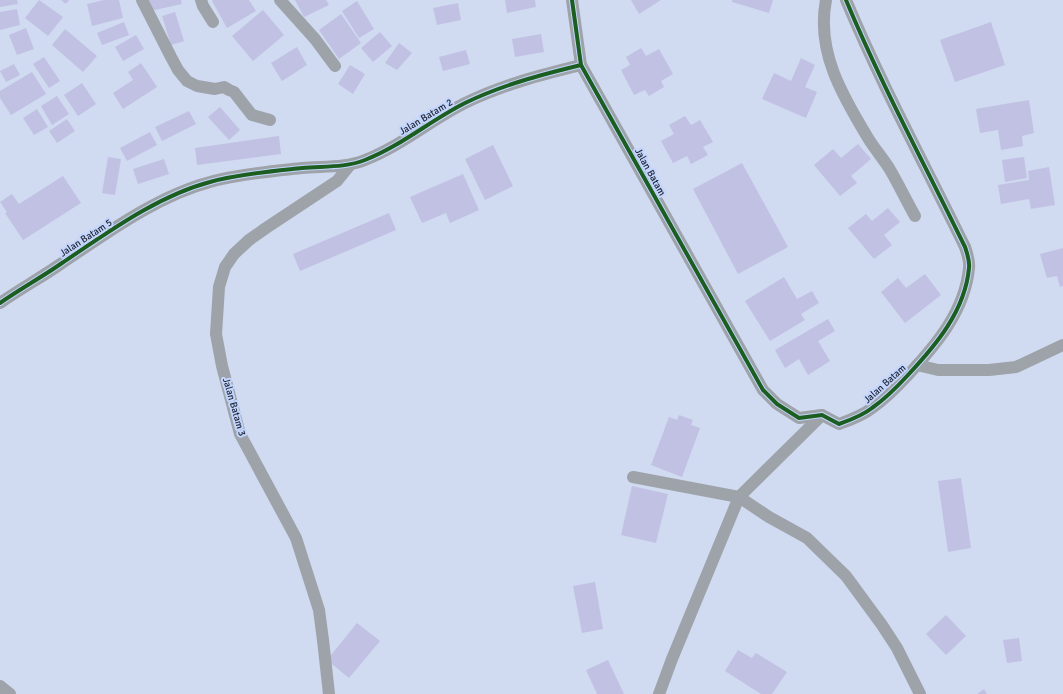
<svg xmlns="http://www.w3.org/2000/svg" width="1063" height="694" font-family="Signika,sans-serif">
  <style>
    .building { fill: #c1c2e3 }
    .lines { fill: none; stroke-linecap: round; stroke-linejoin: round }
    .street { stroke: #9da3a9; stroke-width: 12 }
    .cycleway-casing { stroke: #c3d5fd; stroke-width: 6 }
    .cycleway { stroke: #1b5e20; stroke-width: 4 }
    .labels { text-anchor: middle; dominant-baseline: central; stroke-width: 4; stroke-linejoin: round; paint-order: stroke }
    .street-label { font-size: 10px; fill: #202736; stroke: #c3d5fd }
  </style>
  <rect width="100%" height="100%" fill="#d0daf0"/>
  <!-- building -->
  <g class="building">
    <path d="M0,0h17l1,4 -18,3z"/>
    <path d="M39,0l24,17 -15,19 -23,-18z"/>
    <path d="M61,0h8l-3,4z"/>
    <path d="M104,0h15l4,18 -31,8 -5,-22z"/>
    <path d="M148,0h33l1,4 -32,7z"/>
    <path d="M213,0h36l7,11 -29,17 -15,-27z"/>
    <path d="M295,0h31l3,5 -25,12z"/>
    <path d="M505,0h30l1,7 -29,6z"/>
    <path d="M631,0h30l-22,14z"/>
    <path d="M732,0h41l-4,13 -37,-11z"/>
    <path d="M357,1l17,28 -15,9 -17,-27z"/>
    <path d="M458,3l3,17 -24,5 -4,-17z"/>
    <path d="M17,9l3,16 -20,5v-18z"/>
    <path d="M263,10l21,25 -31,26 -21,-25z"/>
    <path d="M175,12l9,29 -13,4 -9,-29z"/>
    <path d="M341,14l20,29 -22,16 -20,-29z"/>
    <path d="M124,22l5,13 -27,10 -5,-12z"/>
    <path d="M991,22l14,43 -50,17 -15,-42z"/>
    <path d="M26,28l8,21 -17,6 -8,-20z"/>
    <path d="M65,29l32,27 -14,16 -31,-27z"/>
    <path d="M380,32l12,14 -19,16 -12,-14z"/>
    <path d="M541,34l3,18 -29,5 -3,-18z"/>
    <path d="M136,35l8,14 -21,12 -8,-14z"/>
    <path d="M399,43l13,10 -15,17 -12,-7z"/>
    <path d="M297,47l10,18 -25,16 -11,-18z"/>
    <path d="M641,48l5,8 13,-7 14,25 -12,7 3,6 -15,9 -4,-6 -11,5 -13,-25 9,-5 -4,-8z"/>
    <path d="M466,50l4,14 -27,7 -4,-14z"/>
    <path d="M44,57l16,24 -11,7 -16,-24z"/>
    <path d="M801,58l14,7 -10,22 12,5 -11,26 -44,-19 12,-26 17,8z"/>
    <path d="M141,63l16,24 -34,22 -10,-16 20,-13 -5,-8z"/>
    <path d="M14,64l6,11 -14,7 -6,-11z"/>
    <path d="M350,65l15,9 -12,20 -15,-10z"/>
    <path d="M32,72l14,22 -35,21 -11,-17v-7z"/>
    <path d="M82,83l14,21 -18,12 -14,-21z"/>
    <path d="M57,96l12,18 -17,11 -11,-19z"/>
    <path d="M1029,100l5,33 -12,3 1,10 -22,4 -3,-20 -18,3 -4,-24z"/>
    <path d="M220,107l20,23 -11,10 -21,-23z"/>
    <path d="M37,109l11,18 -14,8 -11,-17z"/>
    <path d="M189,111l7,13 -34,17 -7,-14z"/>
    <path d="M685,116l6,9 9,-5 13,22 -10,5 5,8 -17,9 -4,-8 -14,7 -12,-22 13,-7 -5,-9z"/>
    <path d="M67,119l8,12 -18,12 -8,-12z"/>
    <path d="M150,132l7,13 -30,16 -7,-13z"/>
    <path d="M279,136l2,18 -84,11 -2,-17z"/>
    <path d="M858,144l13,15 -20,17 6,7 -17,13 -26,-31 19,-16 8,9z"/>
    <path d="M493,145l20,41 -28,14 -20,-41z"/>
    <path d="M108,157l13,2 -6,36 -13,-2z"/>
    <path d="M1024,157l3,21 -22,4 -3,-22z"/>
    <path d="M164,159l5,15 -31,10 -5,-15z"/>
    <path d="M742,163l46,84 -50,27 -45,-85z"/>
    <path d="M1049,167l6,38 -24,4 -2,-10 -28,5 -3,-19 31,-5 -1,-9z"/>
    <path d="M463,174l16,36 -29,13 -4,-10 -24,10 -12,-26z"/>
    <path d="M63,176l18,27 -58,37 -18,-27 2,-1 -7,-10 12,-8 7,10z"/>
    <path d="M888,208l12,14 -16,13 8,10 -18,14 -26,-31 18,-14 6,7z"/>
    <path d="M389,213l7,17 -96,41 -7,-17z"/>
    <path d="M1063,248v38l-3,1 -3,-11 -10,2 -7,-24z"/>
    <path d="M925,274l16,21 -36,28 -24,-31 17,-14 8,10z"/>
    <path d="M784,277l13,22 15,-8 7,12 -18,11 4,6 -35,21 -25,-40z"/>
    <path d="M828,319l7,12 -17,10 12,20 -22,14 -9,-16 -14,9 -10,-18z"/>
    <path d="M679,415l14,5 -2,5 9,3 -18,49 -31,-12 18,-48 8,3z"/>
    <path d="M961,478l10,70 -23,4 -10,-71z"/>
    <path d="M632,486l36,8 -12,49 -35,-8z"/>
    <path d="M595,582l8,47 -21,4 -9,-47z"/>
    <path d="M946,615l20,21 -20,19 -20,-21z"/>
    <path d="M357,623l23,18 -31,37 -22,-18z"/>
    <path d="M1019,638l3,23 -15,2 -4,-23z"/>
    <path d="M738,650l14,8 4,-5 31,19 -15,22h-11l-36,-23z"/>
    <path d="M608,660l16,34h-27l-11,-24z"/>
    <path d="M984,689l3,5h-10z"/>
  </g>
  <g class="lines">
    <!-- street -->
    <g class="street">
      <path d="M142,0l29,57 7,13 9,11 10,5 18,3 9,-2 5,3 5,2 18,23 18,5"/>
      <path d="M201,0l2,6 10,16"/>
      <path d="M280,0l35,39 20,27"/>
      <path d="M572,0l9,65 182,325 14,14 22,14 23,-3 17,9c11,-4 23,-8 33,-16 13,-9 25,-21 36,-33 28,-30 57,-64 61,-107 1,-7 -2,-15 -4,-21 -40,-82 -84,-163 -119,-247"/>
      <path d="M826,0c-10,51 16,95 42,138 6,10 14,19 21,30 9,15 17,32 26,48"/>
      <path d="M0,303c20,-14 42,-26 62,-40 45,-30 95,-67 148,-81 27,-8 64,-11 92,-14 21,-2 43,0 63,-8 36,-14 66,-40 100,-57 37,-18 75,-28 116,-38"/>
      <path d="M917,365l21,5h51l27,-3 47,-22"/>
      <path d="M633,477l106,20 30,20 38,21 39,38 36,49 15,23 23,46"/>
      <path d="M0,686l10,8"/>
      <path d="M329,694l-6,-54 -4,-30 -23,-72 -56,-104 -18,-68 -6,-32 3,-47 6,-20 9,-13 15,-14 17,-12 71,-47 13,-16"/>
      <path d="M659,694l13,-35 67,-162 83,-82"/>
    </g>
    <defs>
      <g id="cycleway">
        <path d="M572,0l9,65 182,325 14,14 22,14 23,-3 17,9c11,-4 23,-8 33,-16 13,-9 25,-21 36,-33 28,-30 57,-64 61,-107 1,-7 -2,-15 -4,-21 -40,-82 -84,-163 -119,-247"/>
        <path d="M0,303c20,-14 42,-26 62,-40 45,-30 95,-67 148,-81 27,-8 64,-11 92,-14 21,-2 43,0 63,-8 36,-14 66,-40 100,-57 37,-18 75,-28 116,-38"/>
      </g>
    </defs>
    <!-- cycleway casing -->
    <use href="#cycleway" class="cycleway-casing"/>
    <!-- cycleway -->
    <use href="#cycleway" class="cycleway"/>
  </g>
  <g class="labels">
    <!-- street labels -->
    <g class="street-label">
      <text transform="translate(426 117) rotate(-31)">Jalan Batam 2</text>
      <text transform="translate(650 172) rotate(61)">Jalan Batam</text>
      <text transform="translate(86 238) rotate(-33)">Jalan Batam 5</text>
      <text transform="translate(885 384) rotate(-42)">Jalan Batam</text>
      <text transform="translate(234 407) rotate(74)">Jalan Batam 3</text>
    </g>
  </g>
</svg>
